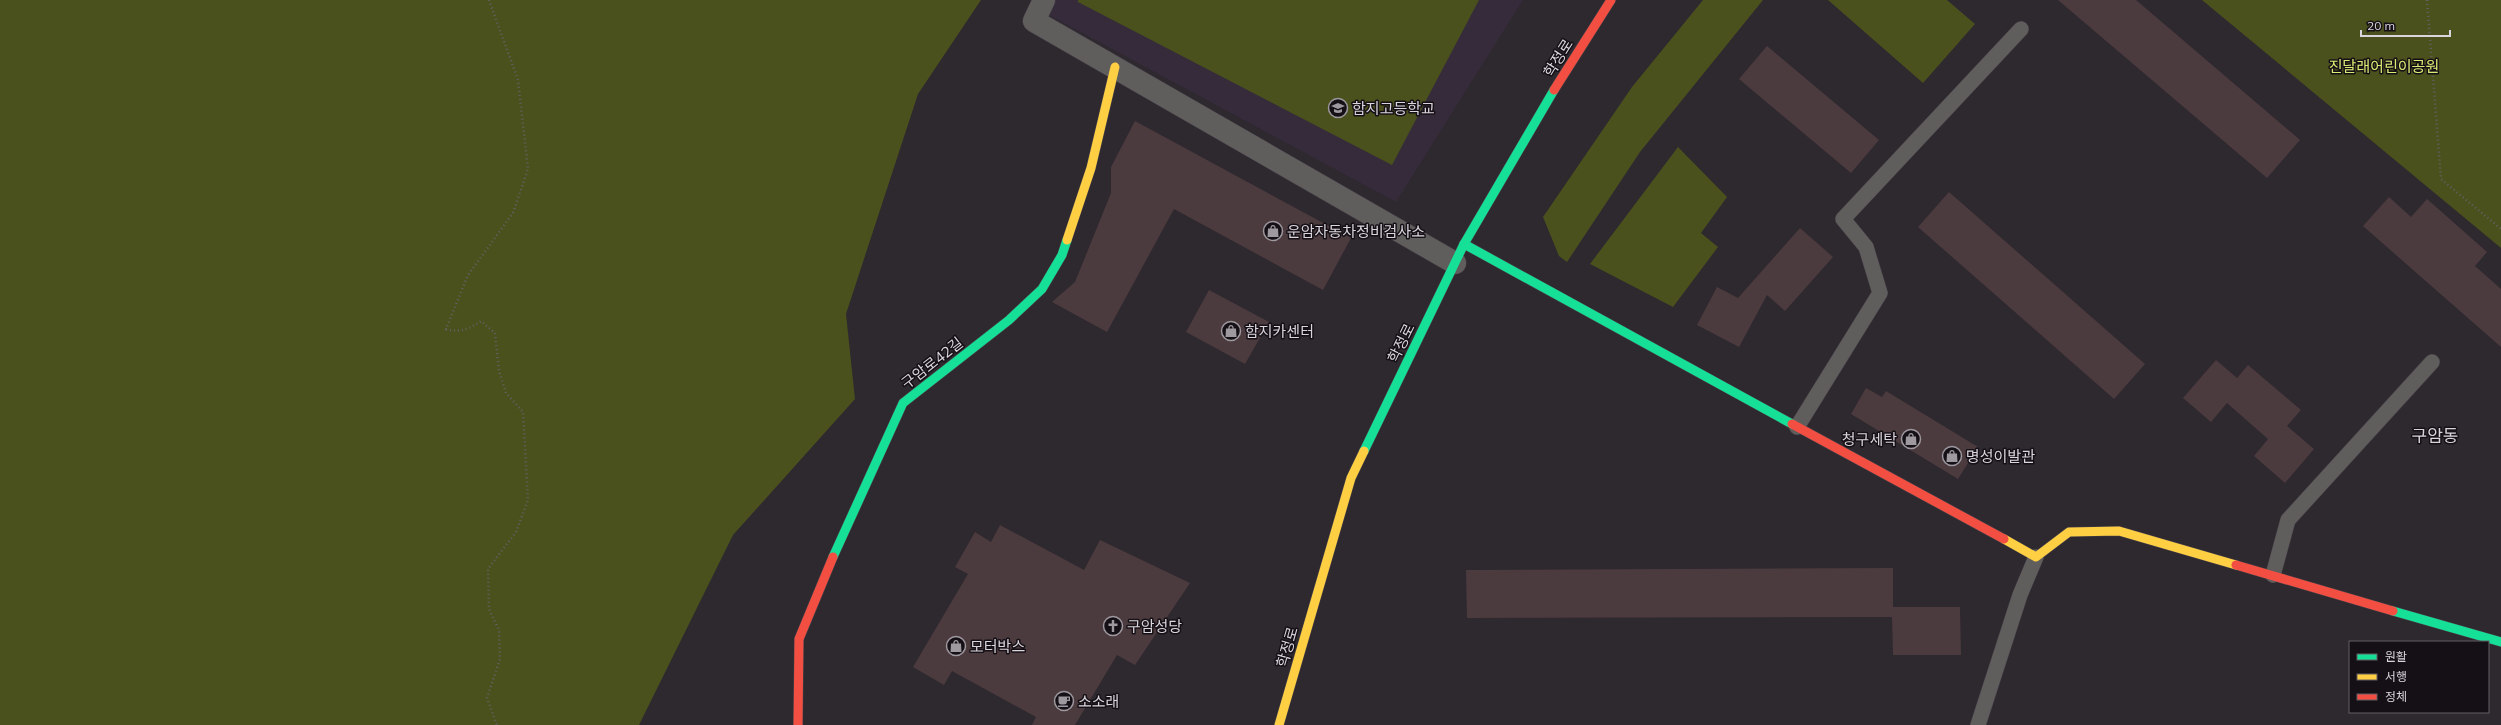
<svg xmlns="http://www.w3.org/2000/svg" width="2501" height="725" font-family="Mulish,'Noto Sans KR',sans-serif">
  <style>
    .education { fill: #352b3a }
    .green { fill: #4a511d }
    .building { fill: #4c3b3e }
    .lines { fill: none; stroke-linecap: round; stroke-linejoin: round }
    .lane-casing { stroke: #49444a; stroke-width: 16 }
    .street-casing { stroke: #49444a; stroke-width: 23 }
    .fast-casing { stroke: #49444a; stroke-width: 10 }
    .slow-casing { stroke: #49444a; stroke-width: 10 }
    .jam-casing { stroke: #49444a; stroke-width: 10 }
    .path { stroke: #646062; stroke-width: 2.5; stroke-dasharray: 1 3; stroke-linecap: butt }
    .lane { stroke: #605d5d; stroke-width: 15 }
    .street { stroke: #605d5d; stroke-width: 22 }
    .fast { stroke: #16e098; stroke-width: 9 }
    .slow { stroke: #ffcf43; stroke-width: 9 }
    .jam { stroke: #f24e42; stroke-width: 9 }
    .labels { text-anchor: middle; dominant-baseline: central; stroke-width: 3; stroke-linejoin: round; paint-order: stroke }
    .street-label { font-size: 15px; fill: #dad4dc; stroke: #151016 }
    .park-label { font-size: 15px; fill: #d9eb74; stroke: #151016 }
    .poi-label { font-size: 15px; fill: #dad4dc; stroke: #151016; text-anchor: start }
    .quarter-label { font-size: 17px; fill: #dad4dc; stroke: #151016 }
  </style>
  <rect width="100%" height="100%" fill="#2e282f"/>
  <!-- education -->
  <path class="education" d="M1052,0h471l-127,202 -351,-189z"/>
  <!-- green -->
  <g class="green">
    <path d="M0,0h981l-63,94 -72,220 9,85 -122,136 -94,190h-639z"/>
    <path d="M1078,0h401l-87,165 -314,-163z"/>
    <path d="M1703,0h60l-123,152 -73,110 -8,-6 -16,-39 89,-130z"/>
    <path d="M1828,0h119l28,24 -52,59z"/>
    <path d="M2202,0h299v248z"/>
    <path d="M1678,147l49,50 -26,36 17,14 -45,60 -83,-43z"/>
  </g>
  <!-- building -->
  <g class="building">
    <path d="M2058,0h78l164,140 -33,38z"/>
    <path d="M1767,46l112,94 -28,33 -112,-94z"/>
    <path d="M1135,121l216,117 -28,52 -149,-81 -67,123 -55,-30 23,-20 36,-89v-26z"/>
    <path d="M1949,192l196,172 -31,35 -196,-172z"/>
    <path d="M2389,197l22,20 16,-18 60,53 -12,14 26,23v58l-138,-121z"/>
    <path d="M1800,228l33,29 -48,54 -18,-16 -28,52 -42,-22 20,-38 21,11z"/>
    <path d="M1209,290l60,32 -24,42 -59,-32z"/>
    <path d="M2216,360l21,18 11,-13 53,45 -14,16 27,23 -29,34 -31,-27 14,-17 -41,-36 -16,19 -28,-24z"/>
    <path d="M1866,388l16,9 4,-6 92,56 -20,32 -107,-65z"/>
    <path d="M1000,525l84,45 16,-30 90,43 -55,82 -18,-10 -42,70h-43l4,-8 -84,-46 -8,14 -31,-18 55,-93 -13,-7 20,-35 16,10z"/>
    <path d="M1893,568v39h67l1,48h-68l-1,-38 -425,1 -1,-48z"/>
  </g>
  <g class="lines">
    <defs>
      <g id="lane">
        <path d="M1797,427l83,-134 -14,-46 -23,-28 178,-190"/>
        <path d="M2273,575l15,-55 144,-158"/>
        <path d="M1978,725l42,-130 16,-38"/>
      </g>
      <path id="street" d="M1044,0l-10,21 421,242"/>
      <g id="fast">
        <path d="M1464,244l328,180"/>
        <path d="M1364,451l100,-207 90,-154"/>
        <path d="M833,557l70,-154 106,-83 33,-31 20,-34 5,-15"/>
        <path d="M2393,611l108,31"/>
      </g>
      <g id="slow">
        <path d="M1067,240l24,-72 24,-101"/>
        <path d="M2004,539l32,18 33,-25 50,-1 117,34"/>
        <path d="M1279,725l72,-247 13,-27"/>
      </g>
      <g id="jam">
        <path d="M1554,90l57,-90"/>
        <path d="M1792,424l212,115"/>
        <path d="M2236,565l157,46"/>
        <path d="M798,725l1,-86 34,-82"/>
      </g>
    </defs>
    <!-- lane casing -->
    <use href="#lane" class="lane-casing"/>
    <!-- street casing -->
    <use href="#street" class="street-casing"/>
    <!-- fast casing -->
    <use href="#fast" class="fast-casing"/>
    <!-- slow casing -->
    <use href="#slow" class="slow-casing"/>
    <!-- jam casing -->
    <use href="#jam" class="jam-casing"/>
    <!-- path -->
    <g class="path">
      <path d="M489,0l29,80 10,89 -15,44 -45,62 -22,54c14,4 23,0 35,-8l14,12 4,38 7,22 17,19 5,88 -12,32 -28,37 1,40 10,21 1,29 -13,39 10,27"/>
      <path d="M2427,0l14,179 60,50"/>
    </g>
    <!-- lane -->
    <use href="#lane" class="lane"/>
    <!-- street -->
    <use href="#street" class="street"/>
    <!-- fast -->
    <use href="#fast" class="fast"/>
    <!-- slow -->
    <use href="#slow" class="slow"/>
    <!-- jam -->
    <use href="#jam" class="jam"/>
  </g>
  <!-- icons -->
  <defs>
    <symbol id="school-ring" viewBox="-11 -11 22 22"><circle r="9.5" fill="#151016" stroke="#9e989f" stroke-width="1.5"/><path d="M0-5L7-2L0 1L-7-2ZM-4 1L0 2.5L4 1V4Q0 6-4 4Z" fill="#9e989f"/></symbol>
    <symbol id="shop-ring" viewBox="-11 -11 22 22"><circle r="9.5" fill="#151016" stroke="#9e989f" stroke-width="1.5"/><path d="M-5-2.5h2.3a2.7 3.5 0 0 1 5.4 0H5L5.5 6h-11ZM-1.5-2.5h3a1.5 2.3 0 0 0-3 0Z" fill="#9e989f"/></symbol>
    <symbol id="church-ring" viewBox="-11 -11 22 22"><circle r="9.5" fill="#151016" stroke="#9e989f" stroke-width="1.5"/><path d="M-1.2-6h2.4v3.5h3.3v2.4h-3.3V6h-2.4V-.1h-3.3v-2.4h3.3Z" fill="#9e989f"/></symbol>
    <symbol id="cafe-ring" viewBox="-11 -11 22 22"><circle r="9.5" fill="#151016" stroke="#9e989f" stroke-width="1.5"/><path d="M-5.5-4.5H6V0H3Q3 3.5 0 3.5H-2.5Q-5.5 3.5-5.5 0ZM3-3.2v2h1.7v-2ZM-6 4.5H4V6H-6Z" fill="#9e989f"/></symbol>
  </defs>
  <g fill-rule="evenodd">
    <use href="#school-ring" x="1327" y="97" width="22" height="22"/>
    <use href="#shop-ring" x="1262" y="220" width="22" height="22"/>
    <use href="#shop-ring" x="1220" y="320" width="22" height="22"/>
    <use href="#shop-ring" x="1900" y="428" width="22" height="22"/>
    <use href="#shop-ring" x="1941" y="445" width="22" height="22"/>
    <use href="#church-ring" x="1102" y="615" width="22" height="22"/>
    <use href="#shop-ring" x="945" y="635" width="22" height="22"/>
    <use href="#cafe-ring" x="1053" y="690" width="22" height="22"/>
  </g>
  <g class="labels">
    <!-- street labels -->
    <g class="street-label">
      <text transform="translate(1558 58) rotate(-58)">학정로</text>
      <text transform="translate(1401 343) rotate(-64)">학정로</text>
      <text transform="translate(932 363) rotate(-38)">구암로42길</text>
      <text transform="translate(1287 647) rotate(-74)">학정로</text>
    </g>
    <!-- park labels -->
    <g class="park-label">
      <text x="2384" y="66">진달래어린이공원</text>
    </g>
    <!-- poi labels -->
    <g class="poi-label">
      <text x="1352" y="108">함지고등학교</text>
      <text x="1287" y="231">운암자동차정비검사소</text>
      <text x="1245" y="331">함지카센터</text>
      <text x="1897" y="439" text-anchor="end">청구세탁</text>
      <text x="1966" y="456">명성이발관</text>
      <text x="1127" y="626">구암성당</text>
      <text x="970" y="646">모터박스</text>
      <text x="1078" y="701">소소래</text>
    </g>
    <!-- quarter labels -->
    <g class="quarter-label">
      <text x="2435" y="435">구암동</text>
    </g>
  </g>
  <!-- legend -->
  <rect x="2349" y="641" width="140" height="72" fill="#151016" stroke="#645e65"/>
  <rect x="2357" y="654" width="20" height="6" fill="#16e098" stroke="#645e65"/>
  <text x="2385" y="661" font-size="12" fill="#dad4dc">원활</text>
  <rect x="2357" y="674" width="20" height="6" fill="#ffcf43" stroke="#645e65"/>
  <text x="2385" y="681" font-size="12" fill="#dad4dc">서행</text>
  <rect x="2357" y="694" width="20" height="6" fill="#f24e42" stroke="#645e65"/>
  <text x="2385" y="701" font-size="12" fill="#dad4dc">정체</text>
  <!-- scale -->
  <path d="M2361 30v6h89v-6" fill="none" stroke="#dad4dc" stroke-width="2"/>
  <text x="2367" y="30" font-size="12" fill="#dad4dc" stroke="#151016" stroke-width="3" paint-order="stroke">20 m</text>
</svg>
